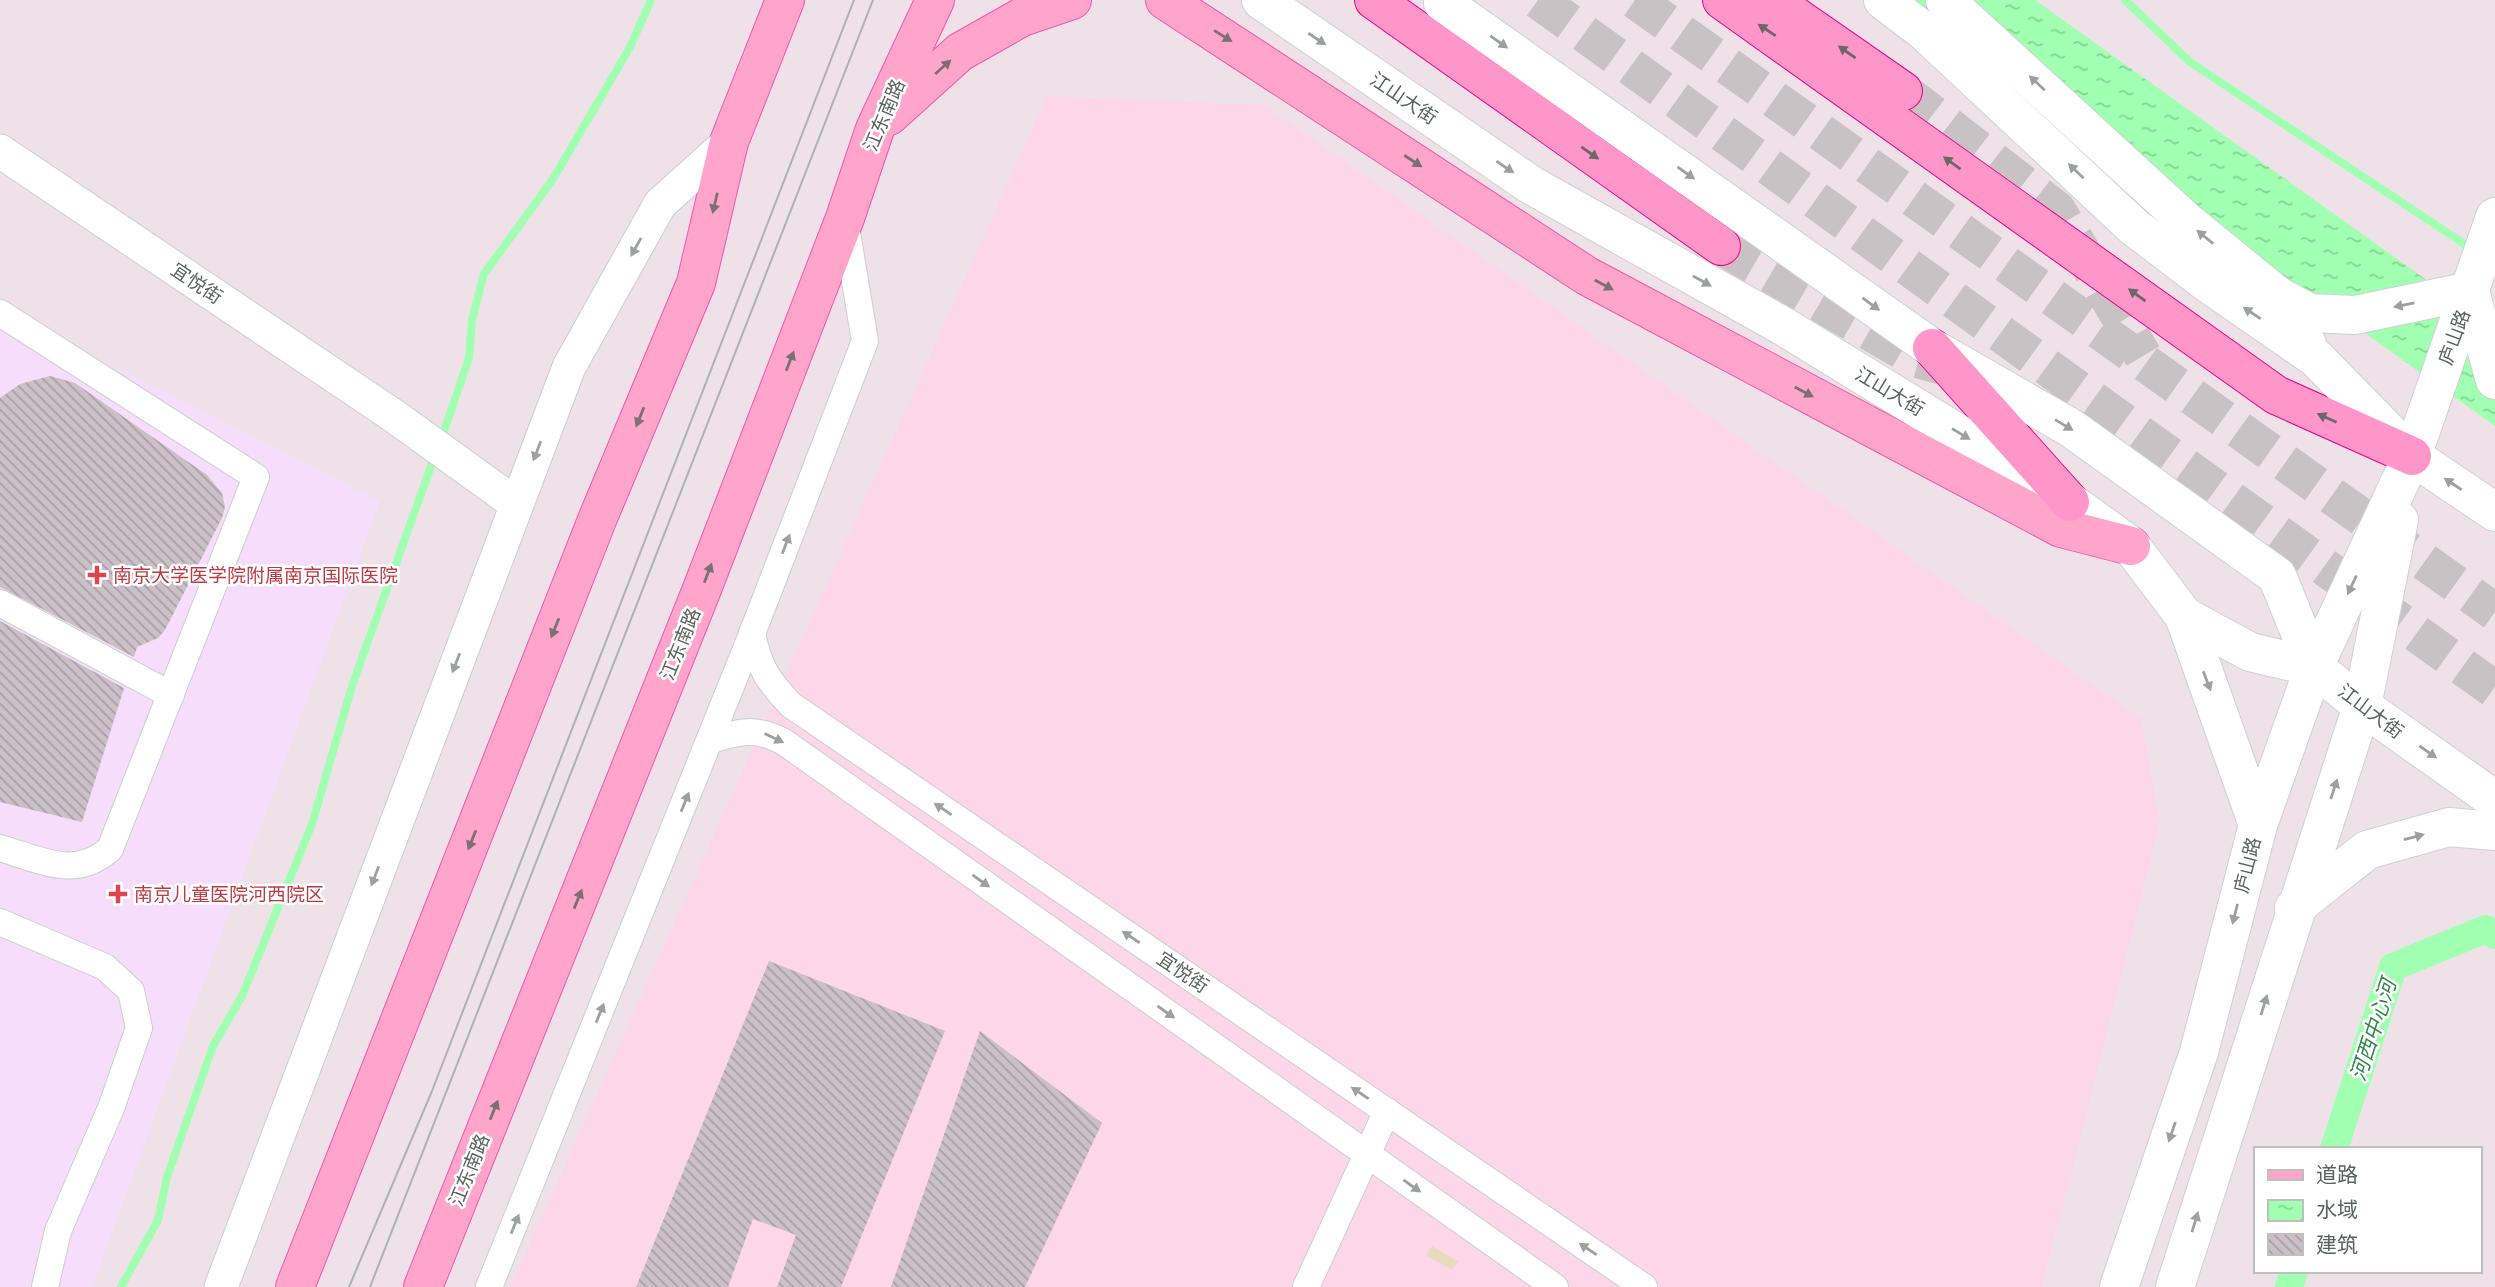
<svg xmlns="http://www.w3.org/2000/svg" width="2495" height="1287" font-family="'PT Sans','Noto Sans SC',sans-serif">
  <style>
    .commercial { fill: #fed6ea }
    .medical { fill: #f6ddfb }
    .grass { fill: url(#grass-tufts) }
    .water { fill: url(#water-ripples) }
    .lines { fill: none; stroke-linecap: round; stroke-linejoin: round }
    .stream { stroke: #a0ffb0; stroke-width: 8 }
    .canal { stroke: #a0ffb0; stroke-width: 28 }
    .building { fill: url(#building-back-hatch) }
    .trunk-tunnel { stroke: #c9c2c5; stroke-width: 38; stroke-dasharray: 38 19; stroke-linecap: butt }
    .minor-casing { stroke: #c9d0cb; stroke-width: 28 }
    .tertiary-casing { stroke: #c9d0cb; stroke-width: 35 }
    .secondary-casing { stroke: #cbd4ce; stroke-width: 40 }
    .primary-casing { stroke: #f454ac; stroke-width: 40 }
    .trunk-casing { stroke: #ef008c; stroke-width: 40 }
    .minor { stroke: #fff; stroke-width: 26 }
    .tertiary { stroke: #fff; stroke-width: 33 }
    .secondary { stroke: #fff; stroke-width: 38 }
    .primary { stroke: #ffa5cc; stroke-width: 38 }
    .trunk { stroke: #ff96c9; stroke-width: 38 }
    .tram { stroke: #afb1af; stroke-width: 2 }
    .oneway { fill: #6a6868 }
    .oneway2 { fill: #7b7073 }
    .oneway3 { fill: #9ca19e }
    .health-dot { fill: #e0444e; stroke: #fff; stroke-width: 2.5 }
    .labels { text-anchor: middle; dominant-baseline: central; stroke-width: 5; stroke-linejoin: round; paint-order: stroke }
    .street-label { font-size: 19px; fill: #5a635d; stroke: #fff }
    .health-label { font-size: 19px; fill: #be3a42; stroke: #fff; text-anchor: start }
    .water-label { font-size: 21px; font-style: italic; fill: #308645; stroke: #fff }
  </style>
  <defs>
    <pattern id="grass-tufts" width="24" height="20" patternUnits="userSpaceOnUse" patternTransform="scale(1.75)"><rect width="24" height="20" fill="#e6dbbd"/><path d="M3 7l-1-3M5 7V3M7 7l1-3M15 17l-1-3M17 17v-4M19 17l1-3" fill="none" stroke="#bdb59d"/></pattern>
    <pattern id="water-ripples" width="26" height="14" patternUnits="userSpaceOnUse" patternTransform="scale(1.75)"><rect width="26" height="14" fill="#a0ffb0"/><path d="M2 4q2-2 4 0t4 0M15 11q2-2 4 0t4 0" fill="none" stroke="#85d292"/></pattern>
    <pattern id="building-back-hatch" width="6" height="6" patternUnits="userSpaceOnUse" patternTransform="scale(1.75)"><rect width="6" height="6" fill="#cbc0c7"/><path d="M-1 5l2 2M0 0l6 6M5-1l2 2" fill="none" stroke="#a8a0a5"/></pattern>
  </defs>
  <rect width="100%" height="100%" fill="#eee2e8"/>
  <!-- commercial -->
  <path class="commercial" d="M1047,96l217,9 877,614 19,105 -118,463h-1532z"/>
  <!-- medical -->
  <path class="medical" d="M0,308l380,193 -288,786h-92z"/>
  <!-- grass -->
  <path class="grass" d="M1432,1246l26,15 -6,9 -26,-15z"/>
  <!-- water -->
  <path class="water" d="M1898,0h137l460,329v97z"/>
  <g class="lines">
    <!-- stream -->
    <g class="stream">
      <path d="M2125,0l65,62 282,187"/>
      <path d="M441,440l28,-82 3,-38 12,-46 69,-95 77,-132 21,-47"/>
      <path d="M121,1287l37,-67 9,-43 46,-131 29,-50 70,-172 40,-138 83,-231"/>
    </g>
    <!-- canal -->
    <g class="canal">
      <path d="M2334,1149l59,-182 93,-38 9,6"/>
      <path d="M2289,1287l5,-16"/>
    </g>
  </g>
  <!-- building -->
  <g class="building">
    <path d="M50,376l25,7 132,92 15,18 3,14 -3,11 -57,112 -7,8 -21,9 -3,10 -134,-70v-189l20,-14z"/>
    <path d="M0,621l124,67 -42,134 -82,-20z"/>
    <path d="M769,961l176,70 -77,189 -27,67h-64l19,-52 -43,-16 -25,68h-92z"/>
    <path d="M980,1031l122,92 -77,164h-134z"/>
  </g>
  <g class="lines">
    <!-- trunk-tunnel -->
    <g class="trunk-tunnel">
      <path d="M1538,0l957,690"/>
      <path d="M1635,0l860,612"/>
      <path d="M1903,91l154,119 86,146"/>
      <path d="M1721,246l196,113 33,9"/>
    </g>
    <defs>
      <g id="minor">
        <path d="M0,313l256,164 -146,372c-35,31 -69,11 -110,-1"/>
        <path d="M0,603l171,92"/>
        <path d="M752,633c7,34 15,47 39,72l853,582"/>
        <path d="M709,741c29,-10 48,-14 75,1l771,545"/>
        <path d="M0,922l105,45 26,24 8,37 -28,80 -53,123 -13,56"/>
        <path d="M489,1287l261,-648 115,-298 -20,-120"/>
        <path d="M1306,1287l81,-176"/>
      </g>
      <g id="tertiary">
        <path d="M0,151l394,265 122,88"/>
        <path d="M221,1287l348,-920 91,-163 69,-62"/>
      </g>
      <g id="secondary">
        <path d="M1261,0l270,185 252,141 287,176 61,44 53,70 66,36 64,15 48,39 133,94"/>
        <path d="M1883,0l42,32 209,195 75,57 107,74 96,98 83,56"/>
        <path d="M1945,0l241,221 92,75 29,48"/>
        <path d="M1443,3l489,345 139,80 206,148 37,91"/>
        <path d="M2470,291l25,89"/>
        <path d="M2278,296l32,17 45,2 115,-24"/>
        <path d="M2184,616l74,209"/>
        <path d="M2294,908l73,-58 82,-23 46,4"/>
        <path d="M2119,1287l80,-235 59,-227 56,-158 98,-211 83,-239"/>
        <path d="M2175,1287l187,-581 37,-186"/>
      </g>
      <g id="primary">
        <path d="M1165,0l422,276 474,252 70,18"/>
        <path d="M889,116l71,-64 62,-35 50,-17"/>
        <path d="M295,1287l302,-767 99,-237 33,-141 56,-142"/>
        <path d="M423,1287l279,-698 143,-371 30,-89 60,-129"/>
      </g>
      <g id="trunk">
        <path d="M1374,0l347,246"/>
        <path d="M1722,0l554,395 136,61"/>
        <path d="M1772,0l131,91"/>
        <path d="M1932,348l138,154"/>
      </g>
    </defs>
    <!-- minor casing -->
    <use href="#minor" class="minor-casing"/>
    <!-- tertiary casing -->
    <use href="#tertiary" class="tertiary-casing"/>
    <!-- secondary casing -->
    <use href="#secondary" class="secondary-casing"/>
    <!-- primary casing -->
    <use href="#primary" class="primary-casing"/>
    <!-- trunk casing -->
    <use href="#trunk" class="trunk-casing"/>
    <!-- minor -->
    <use href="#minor" class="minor"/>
    <!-- tertiary -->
    <use href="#tertiary" class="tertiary"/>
    <!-- secondary -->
    <use href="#secondary" class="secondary"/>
    <!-- primary -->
    <use href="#primary" class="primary"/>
    <!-- trunk -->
    <use href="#trunk" class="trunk"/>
    <!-- tram -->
    <g class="tram">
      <path d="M349,1287l83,-196 422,-1091"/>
      <path d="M370,1287l503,-1287"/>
    </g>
  </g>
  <!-- one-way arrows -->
  <defs><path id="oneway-solid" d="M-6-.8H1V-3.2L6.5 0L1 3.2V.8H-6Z" transform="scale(1.75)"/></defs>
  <g class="oneway">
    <use href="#oneway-solid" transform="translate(1767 30) rotate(-146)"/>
    <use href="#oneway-solid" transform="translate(1847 52) rotate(-145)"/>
    <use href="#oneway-solid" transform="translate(1590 153) rotate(35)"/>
    <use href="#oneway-solid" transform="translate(1952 163) rotate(-144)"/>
    <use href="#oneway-solid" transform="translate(2137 295) rotate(-144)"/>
    <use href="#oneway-solid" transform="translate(2327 418) rotate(-156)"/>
  </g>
  <g class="oneway2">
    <use href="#oneway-solid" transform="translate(1223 36) rotate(32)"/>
    <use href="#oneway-solid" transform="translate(943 67) rotate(-42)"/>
    <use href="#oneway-solid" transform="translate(1413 161) rotate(33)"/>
    <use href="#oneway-solid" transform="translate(715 203) rotate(103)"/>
    <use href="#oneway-solid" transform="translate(1604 285) rotate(28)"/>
    <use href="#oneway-solid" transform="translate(790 361) rotate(-69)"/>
    <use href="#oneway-solid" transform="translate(1804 392) rotate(28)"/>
    <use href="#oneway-solid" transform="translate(640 417) rotate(112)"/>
    <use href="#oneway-solid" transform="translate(708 573) rotate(-69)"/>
    <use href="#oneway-solid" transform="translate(555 628) rotate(112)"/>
    <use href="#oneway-solid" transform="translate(472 840) rotate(112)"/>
    <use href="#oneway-solid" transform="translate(578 899) rotate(-68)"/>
    <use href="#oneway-solid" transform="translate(494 1110) rotate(-68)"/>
  </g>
  <g class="oneway3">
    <use href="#oneway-solid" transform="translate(1317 39) rotate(34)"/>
    <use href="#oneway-solid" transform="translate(1499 42) rotate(35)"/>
    <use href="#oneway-solid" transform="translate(2037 83) rotate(-137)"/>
    <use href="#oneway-solid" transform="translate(1505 167) rotate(34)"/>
    <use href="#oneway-solid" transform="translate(2076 171) rotate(-136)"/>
    <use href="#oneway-solid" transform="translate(1686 173) rotate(35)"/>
    <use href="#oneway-solid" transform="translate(2205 237) rotate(-141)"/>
    <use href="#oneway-solid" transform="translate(636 247) rotate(119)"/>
    <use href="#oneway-solid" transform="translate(1702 281) rotate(29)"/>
    <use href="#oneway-solid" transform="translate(1871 304) rotate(36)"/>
    <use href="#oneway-solid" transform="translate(2404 305) rotate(168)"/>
    <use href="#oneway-solid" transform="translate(2252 313) rotate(-146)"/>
    <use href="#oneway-solid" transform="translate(2064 425) rotate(31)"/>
    <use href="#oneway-solid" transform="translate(1961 434) rotate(31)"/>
    <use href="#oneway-solid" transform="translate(537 451) rotate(111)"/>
    <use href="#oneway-solid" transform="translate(2453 484) rotate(-146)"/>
    <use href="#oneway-solid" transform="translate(786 544) rotate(-69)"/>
    <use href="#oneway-solid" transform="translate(2352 585) rotate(115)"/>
    <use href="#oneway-solid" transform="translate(456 663) rotate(111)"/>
    <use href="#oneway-solid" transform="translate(2207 681) rotate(69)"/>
    <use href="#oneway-solid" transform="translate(774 738) rotate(26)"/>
    <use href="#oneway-solid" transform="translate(2428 752) rotate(35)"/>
    <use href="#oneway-solid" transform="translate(2334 789) rotate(-72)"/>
    <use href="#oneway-solid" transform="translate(685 802) rotate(-68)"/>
    <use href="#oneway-solid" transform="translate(943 809) rotate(-146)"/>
    <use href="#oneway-solid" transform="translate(2414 837) rotate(-15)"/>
    <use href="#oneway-solid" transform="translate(375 876) rotate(111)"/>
    <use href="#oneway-solid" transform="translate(981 881) rotate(35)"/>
    <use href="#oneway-solid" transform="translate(2235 914) rotate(104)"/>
    <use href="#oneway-solid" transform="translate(1131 937) rotate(-146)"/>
    <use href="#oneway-solid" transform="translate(2264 1005) rotate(-73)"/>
    <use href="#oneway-solid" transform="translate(1166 1012) rotate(35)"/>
    <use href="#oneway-solid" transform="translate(600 1013) rotate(-68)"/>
    <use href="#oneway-solid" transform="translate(1360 1093) rotate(-146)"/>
    <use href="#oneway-solid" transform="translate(2172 1132) rotate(109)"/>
    <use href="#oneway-solid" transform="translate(1412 1186) rotate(35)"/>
    <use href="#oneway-solid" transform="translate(2195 1222) rotate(-73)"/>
    <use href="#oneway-solid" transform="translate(515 1224) rotate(-68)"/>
    <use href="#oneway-solid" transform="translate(1588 1249) rotate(-146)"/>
  </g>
  <!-- markers -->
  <g class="health-dot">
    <path d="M93.5 564.5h7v7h7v7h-7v7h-7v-7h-7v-7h7z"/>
    <path d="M114.5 883.5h7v7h7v7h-7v7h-7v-7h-7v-7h7z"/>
  </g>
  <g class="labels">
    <!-- street labels -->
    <g class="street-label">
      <text transform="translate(1404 98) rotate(34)">江山大街</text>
      <text transform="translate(884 115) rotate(-67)">江东南路</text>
      <text transform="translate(197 283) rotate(34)">宜悦街</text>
      <text transform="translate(2454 337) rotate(-70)">庐山路</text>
      <text transform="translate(1890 391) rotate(31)">江山大街</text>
      <text transform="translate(680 644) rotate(-68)">江东南路</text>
      <text transform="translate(2371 711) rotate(37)">江山大街</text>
      <text transform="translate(2247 865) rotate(-76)">庐山路</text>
      <text transform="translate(1183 972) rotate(34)">宜悦街</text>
      <text transform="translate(469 1170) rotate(-68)">江东南路</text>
    </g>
    <!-- health labels -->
    <g class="health-label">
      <text x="113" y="575">南京大学医学院附属南京国际医院</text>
      <text x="134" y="894">南京儿童医院河西院区</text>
    </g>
    <!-- water labels -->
    <g class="water-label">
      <text transform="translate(2373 1030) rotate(-72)">河西中心河</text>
    </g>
  </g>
  <!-- legend -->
  <rect x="2254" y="1147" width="228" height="126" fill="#ffffff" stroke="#bdc1be" stroke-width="2"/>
  <rect x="2268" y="1170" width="35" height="10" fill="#ffa5cc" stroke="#bdc1be" stroke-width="2"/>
  <text x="2316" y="1182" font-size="21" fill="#5a635d">道路</text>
  <rect x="2268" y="1200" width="35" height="21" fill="url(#water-ripples)" stroke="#bdc1be" stroke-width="2"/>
  <text x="2316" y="1217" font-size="21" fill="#5a635d">水域</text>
  <rect x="2268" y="1234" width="35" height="21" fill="url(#building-back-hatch)" stroke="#bdc1be" stroke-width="2"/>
  <text x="2316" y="1252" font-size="21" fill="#5a635d">建筑</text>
</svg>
